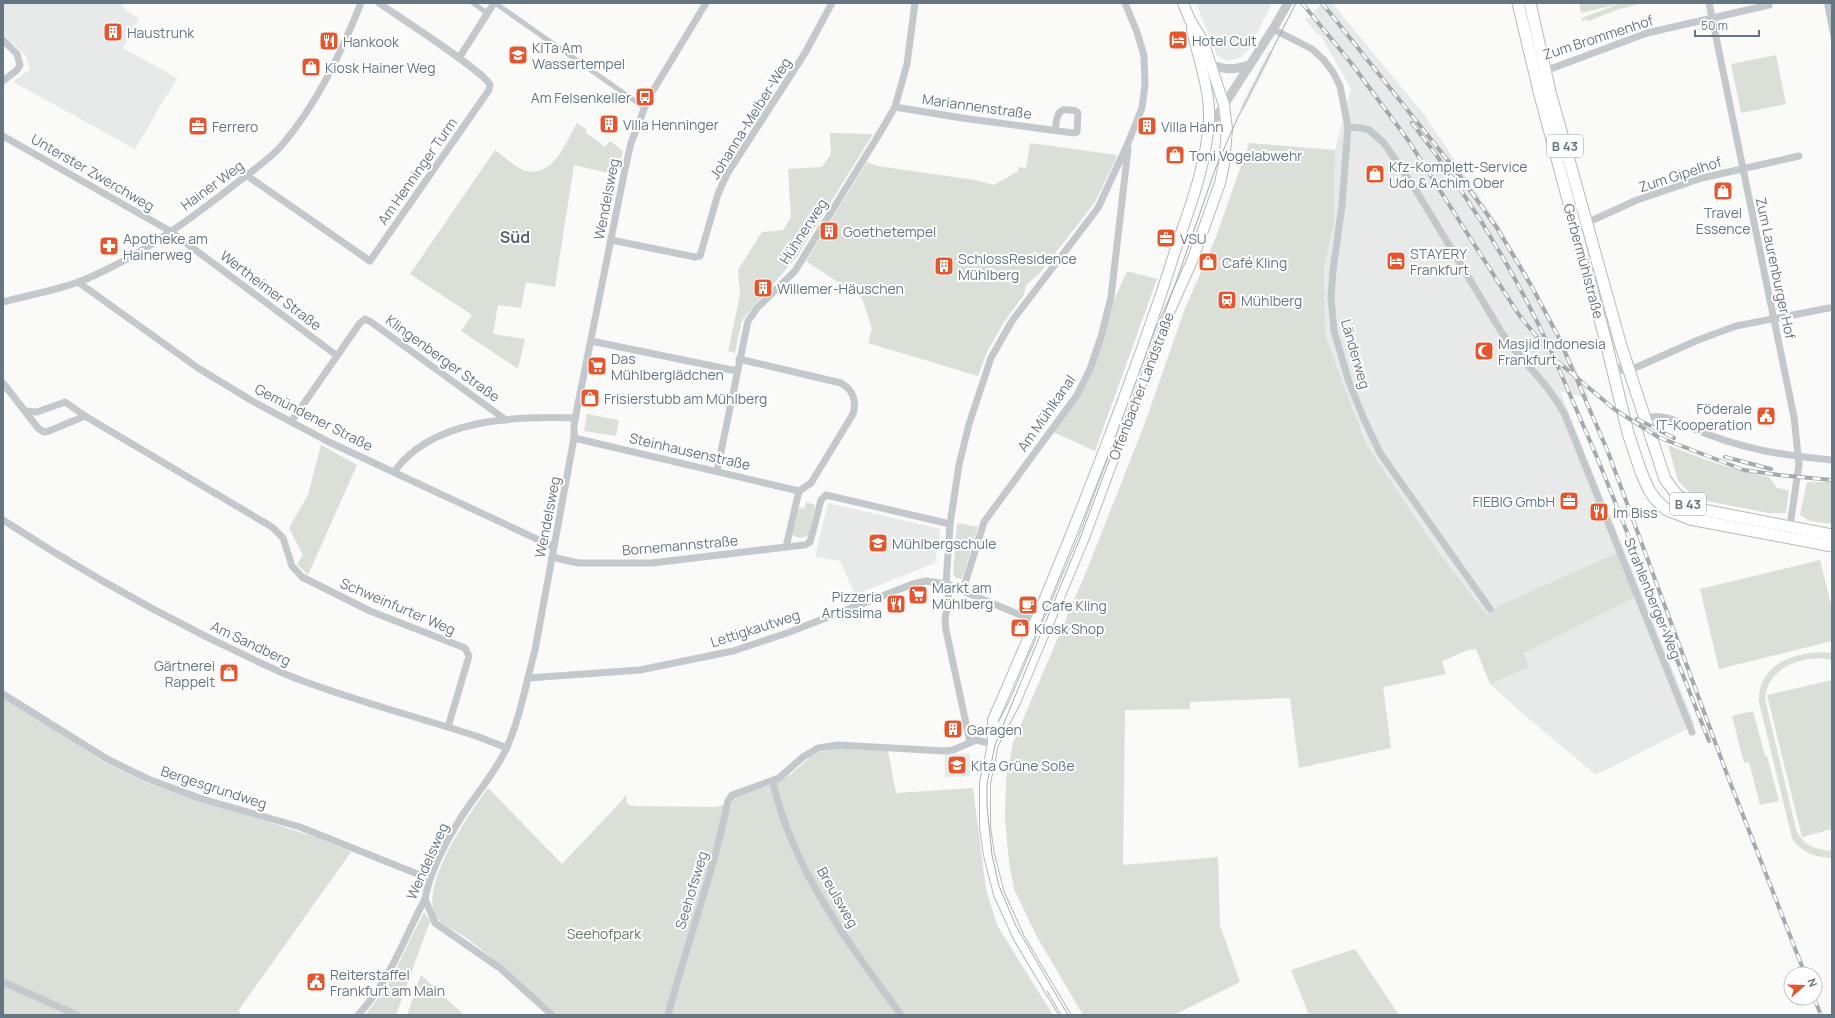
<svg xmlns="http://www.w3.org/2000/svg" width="1835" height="1018" font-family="Manrope,sans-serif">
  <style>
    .built { fill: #e8e9e9 }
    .green { fill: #dadfd7 }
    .water { fill: #bbc7cb }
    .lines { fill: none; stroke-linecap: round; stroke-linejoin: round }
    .secondary-casing { stroke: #b3babf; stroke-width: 12 }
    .primary-casing { stroke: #b5babe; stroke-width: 13 }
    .pedestrian { stroke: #c3c8cc; stroke-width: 5 }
    .minor { stroke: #c3c8cc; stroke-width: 7 }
    .tertiary { stroke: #c3c8cc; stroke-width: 9 }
    .secondary { stroke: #fff; stroke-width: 10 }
    .primary { stroke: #fff; stroke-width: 11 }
    .tram { stroke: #a2aab0; stroke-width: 1 }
    .rail-casing { stroke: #a2aab0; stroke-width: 4 }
    .rail { stroke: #fff; stroke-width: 2.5; stroke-dasharray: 8; stroke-linecap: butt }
    .labels { text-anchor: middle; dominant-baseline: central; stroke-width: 4; stroke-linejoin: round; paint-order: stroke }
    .shield { fill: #fff; stroke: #939fa8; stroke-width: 1 }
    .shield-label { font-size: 13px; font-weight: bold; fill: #657683 }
    .poi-label { font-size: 14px; fill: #657683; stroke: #fff; text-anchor: start }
    .street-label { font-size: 14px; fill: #657683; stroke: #fff }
    .park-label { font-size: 14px; fill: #687a64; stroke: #fff }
    .quarter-label { font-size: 16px; font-weight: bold; fill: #57646e; stroke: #fff }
  </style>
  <rect width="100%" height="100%" fill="#fafaf8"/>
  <!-- built -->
  <g class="built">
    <path d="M3,3h117l8,9 11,6 -16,30 54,30 -42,71 -122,-67 17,-13 -4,-13 -23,-22z"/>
    <path d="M1196,3h76l-23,46 -9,9 -13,3 -10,-6z"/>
    <path d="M1321,3h11l90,109 76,112 33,57 30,56 29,62 -30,-8 135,334 -99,50 -73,-61 -33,-30 -14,-35 17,-26 -56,-73 -71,-106 -41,-109 -1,-67 10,-44 1,-74 16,-61 -31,-55 -2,1 -13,-16 2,-2 2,2z"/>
    <path d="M1269,51l4,2 -29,57 -4,-2z"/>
    <path d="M828,503l113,26 -6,34 -80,32 -15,-34 -25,-4z"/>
    <path d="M945,754h25v22l-25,1z"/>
  </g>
  <!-- green -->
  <g class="green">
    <path d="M1579,3h64l-27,7 -27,11 -3,-2 -3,2 -1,-3 37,-14 -38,9z"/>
    <path d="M1776,55l10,49 -45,9 -10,-49z"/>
    <path d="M577,123l10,7 -2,2 20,15 5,-6 13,10 -6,24 -43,-10 -19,122 -29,-5 -5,26 -23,-3 -5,29 32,5 -7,30 -57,-38 11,-16 -62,-41 85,-124c7,5 24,20 31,21 28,6 40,-29 51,-48z"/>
    <path d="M830,133l43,1 -77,124 -54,62 -7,33 -7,-2 12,-56 -2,-25 24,-38 21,-2 8,-13 -3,-48 34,-2 9,-13z"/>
    <path d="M1030,143l87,12 -2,6 -20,41 -55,71 -14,12 -2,10 -20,27 -17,30 -9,24 -110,-33 4,-14 -10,-31 -56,-37 61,-99 10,4 98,14 19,5 24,-14v-4l8,1z"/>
    <path d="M1249,143l86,7 -1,74 -10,44 1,67 41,109 71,106 50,65 12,-9 118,-53 18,44 -111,56 5,14 -39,17 -14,-35 -8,1 -26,11 4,13 -63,13 8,61 -92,20 -9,-70 -100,4v7l-65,1 -2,155 95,-8 2,68 20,57 -66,33h-91l-46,-78 -23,-48 -5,-27 -4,-43 1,-40 7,-36 76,-178 57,-145 38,-109 32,-74z"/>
    <path d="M1127,271l30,8 -62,172 -44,-20 34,-49 21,-63z"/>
    <path d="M587,414l32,6 -3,16 -32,-5z"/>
    <path d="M321,445l36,20 -49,110 -11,-11 6,-9 -14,-27 19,-33z"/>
    <path d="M1668,445c33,14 66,25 101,32l8,11 12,2 -3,23h-17l-68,-13 -12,-8 -11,-11z"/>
    <path d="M1807,482h25v42l-22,-3 -10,-6z"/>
    <path d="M806,502l9,3 -7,31 -8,2 -8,-3 7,-27 5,1z"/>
    <path d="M957,523l21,4 -15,49 -1,3 -6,-1 -3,-4z"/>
    <path d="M1820,560l12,49v32l-113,28 -19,-80z"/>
    <path d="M1821,652l11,1v7c-28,-6 -65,7 -67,39l31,130c7,17 19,20 36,22v7c-17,-1 -31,-5 -40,-20l-33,-136c-1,-36 30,-48 62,-50z"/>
    <path d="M1832,680v149l-30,8 -35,-142z"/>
    <path d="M3,696l101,66 45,22 169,54 33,14 -113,159 5,4h-240z"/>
    <path d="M1753,711l12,45h2l12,45 -19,4 -11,-43 -5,1 -12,-47z"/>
    <path d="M839,748l49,3 8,42 77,-5 13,101 11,36 56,90h-382l62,-217 43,-15 15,-9 24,-21z"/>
    <path d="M488,788l74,76c22,-24 44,-45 65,-70l-1,7 3,4 6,1 81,1 10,-3 -12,51 -48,160h-109c-31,-28 -61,-56 -95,-80 -8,-5 -23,-11 -27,-20 -15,-31 34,-101 53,-127z"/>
    <path d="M424,912l6,9 -34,94h-31l23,-30z"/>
    <path d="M1355,949l44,66h-90l-18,-45z"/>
    <path d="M421,975l43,40h-57z"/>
  </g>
  <!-- water -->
  <path class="water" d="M1824,3h8v41z"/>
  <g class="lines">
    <defs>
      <g id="secondary">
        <path d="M993,742v-22c60,-137 116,-275 165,-417 8,-23 15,-46 23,-70 13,-37 26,-74 28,-114 1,-31 -11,-60 -17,-90"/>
        <path d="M1065,1015l-46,-77 -20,-44 -10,-39 -4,-28v-44l8,-39 22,-42 68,-162 79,-212 30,-67 28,-78 4,-19 3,-35 -3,-24 -21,-64 -13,-21 -7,-17"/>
      </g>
      <g id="primary">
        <path d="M1518,3l22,92 66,247 22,91 13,39 8,18 7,10 11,10 23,9 142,27"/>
        <path d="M1530,3l20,89 71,254 44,133 12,16 21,14 134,26"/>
      </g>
    </defs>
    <!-- secondary casing -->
    <use href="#secondary" class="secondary-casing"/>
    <!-- primary casing -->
    <use href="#primary" class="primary-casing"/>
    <!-- pedestrian -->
    <g class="pedestrian">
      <path d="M473,3l14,10"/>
      <path d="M495,3l150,105"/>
    </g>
    <!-- minor -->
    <g class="minor">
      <path d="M1709,3l85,414 5,47 -8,55v10"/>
      <path d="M1273,29l39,20 11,10 10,13 7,14 8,41 -6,78 -9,66 -2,26 3,34 15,51 14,35 17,36 110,156"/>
      <path d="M3,40l14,14 3,11 -3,5 -14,11"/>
      <path d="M459,58l35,-55"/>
      <path d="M1542,69l3,1 8,-2 94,-35 122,-28"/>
      <path d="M895,107l67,11 111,15 4,-1 1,-19c-3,-3 -4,-3 -9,-3 -13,-2 -12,10 -14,20"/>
      <path d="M1348,127l13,1 8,2 15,13 33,49 85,141c20,30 46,49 63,82l127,317"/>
      <path d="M3,136l167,95 166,124"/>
      <path d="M246,175l124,86 119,-171 1,-5c-5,-13 -94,-70 -111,-82"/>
      <path d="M1583,220l3,2 7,-2 44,-20 65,-22 97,-22"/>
      <path d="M611,240l84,17 5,-1 18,-62 9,-20 78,-121 27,-50"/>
      <path d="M78,282l120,86 56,34 75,40 225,105"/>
      <path d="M3,302c30,-8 62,-13 90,-26 52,-23 100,-59 145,-94 15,-12 31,-22 44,-37 35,-41 59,-92 79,-142"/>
      <path d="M591,341l146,30"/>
      <path d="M739,359l102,24c12,7 16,18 12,31l-42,69 -12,8"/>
      <path d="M1611,363l11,7 6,1 70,-31 38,-14 93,-18"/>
      <path d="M3,383l35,45 6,4 5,-1 36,-15"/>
      <path d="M25,411l12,1 28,-10 20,14 187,111 11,11 9,28 10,11 68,34 95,37 4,8 -21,71"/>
      <path d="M1646,418c16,-5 31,3 46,10 49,21 87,27 140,32"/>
      <path d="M291,422l69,-99 5,-4 6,3 135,98"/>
      <path d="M574,438l225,53"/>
      <path d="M717,471l31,-150 9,-13 38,-37 83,-135 17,-29 12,-43 8,-61"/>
      <path d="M394,472c38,-54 122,-56 181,-54"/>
      <path d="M3,520c66,43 134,82 204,117 29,14 58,29 88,41 60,23 123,39 184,59l28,11"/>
      <path d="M786,547l19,-2 5,-3 11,-42 5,-5 124,29"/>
      <path d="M552,557l26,6h74l134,-16 13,-56"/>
      <path d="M946,584l4,-60 9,-59 10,-41 22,-66 21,-37 86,-113 30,-65 14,-35 3,-23 -1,-29 -7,-24 -12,-29"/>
      <path d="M950,585l-5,35 1,10 24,112"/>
      <path d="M963,590l21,-68 93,-127 13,-26 11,-32 10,-40 17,-148"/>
      <path d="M528,678l112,-8 93,-19 54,-18 126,-49 13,-3 20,3 101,42"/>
      <path d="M3,694l104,65 41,20 54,20 98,28 130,52"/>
      <path d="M773,782c19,87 76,162 128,233"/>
      <path d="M425,899l10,24 65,45 52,47"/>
      <path d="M3,982l74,33"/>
      <path d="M358,1015c32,-34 45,-75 67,-116 4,-24 19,-54 32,-75 14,-24 33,-44 46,-69 16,-30 23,-72 32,-105l39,-212v-12l3,-17 47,-235 7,-31 17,-44 58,-96"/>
      <path d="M668,1015c19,-72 45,-141 60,-214l4,-6 47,-17 24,-21 15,-9 20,-3 106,6 9,-1 23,-10 17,4"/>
    </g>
    <!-- tertiary -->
    <g class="tertiary">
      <path d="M1212,65c13,5 23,5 37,0"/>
      <path d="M1208,130l65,-101 15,-26"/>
    </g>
    <!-- secondary -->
    <use href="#secondary" class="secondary"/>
    <!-- primary -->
    <use href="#primary" class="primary"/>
    <!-- tram -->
    <g class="tram">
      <path d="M1047,991l14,24"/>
      <path d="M1068,1015l-52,-89 -17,-40 -7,-31 -5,-49v-22l8,-39 84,-204 97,-259 40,-115 21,-48 59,-116"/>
    </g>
    <defs>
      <g id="rail">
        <path d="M1302,3l49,60 57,77 111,175 26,32"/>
        <path d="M1322,3l135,169 40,56 35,59 26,49 50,116 120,325 77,197"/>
        <path d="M1412,123c55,70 103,149 140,230 15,34 29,68 44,102 39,95 75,191 113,286"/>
        <path d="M1557,361l57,48 44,28 86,33 35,5 53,5"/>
        <path d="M1637,419l37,19"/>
        <path d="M1725,457l46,12"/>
        <path d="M1814,998l7,17"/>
      </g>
    </defs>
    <!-- rail casing -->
    <use href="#rail" class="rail-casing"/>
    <!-- rail -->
    <use href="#rail" class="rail"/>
  </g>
  <!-- icons -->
  <defs>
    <symbol id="building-square" viewBox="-11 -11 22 22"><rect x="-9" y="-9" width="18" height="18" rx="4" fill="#e4572e" stroke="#fff"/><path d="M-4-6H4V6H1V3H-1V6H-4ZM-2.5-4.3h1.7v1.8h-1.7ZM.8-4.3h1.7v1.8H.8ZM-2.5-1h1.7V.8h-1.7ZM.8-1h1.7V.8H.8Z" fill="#fff"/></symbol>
    <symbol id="hotel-square" viewBox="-11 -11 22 22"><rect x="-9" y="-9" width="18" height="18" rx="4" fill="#e4572e" stroke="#fff"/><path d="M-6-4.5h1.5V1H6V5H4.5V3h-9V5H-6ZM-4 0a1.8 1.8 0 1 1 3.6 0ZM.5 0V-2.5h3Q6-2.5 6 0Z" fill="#fff"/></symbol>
    <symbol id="restaurant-square" viewBox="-11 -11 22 22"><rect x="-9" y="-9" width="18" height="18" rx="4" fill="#e4572e" stroke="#fff"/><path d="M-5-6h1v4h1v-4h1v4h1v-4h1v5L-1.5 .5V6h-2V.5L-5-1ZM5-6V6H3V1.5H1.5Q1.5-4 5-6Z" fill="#fff"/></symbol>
    <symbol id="school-square" viewBox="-11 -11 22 22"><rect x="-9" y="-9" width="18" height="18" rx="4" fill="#e4572e" stroke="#fff"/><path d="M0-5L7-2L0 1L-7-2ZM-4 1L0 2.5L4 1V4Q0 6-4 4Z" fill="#fff"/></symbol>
    <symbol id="shop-square" viewBox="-11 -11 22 22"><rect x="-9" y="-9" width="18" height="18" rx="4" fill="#e4572e" stroke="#fff"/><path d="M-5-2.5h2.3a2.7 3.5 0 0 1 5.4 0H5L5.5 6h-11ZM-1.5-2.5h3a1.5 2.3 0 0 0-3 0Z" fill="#fff"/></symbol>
    <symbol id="bus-square" viewBox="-11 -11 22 22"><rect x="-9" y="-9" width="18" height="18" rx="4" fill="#e4572e" stroke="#fff"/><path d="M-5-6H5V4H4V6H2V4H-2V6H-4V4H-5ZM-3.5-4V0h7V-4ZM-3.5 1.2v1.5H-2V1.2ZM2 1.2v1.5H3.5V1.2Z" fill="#fff"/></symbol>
    <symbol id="office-square" viewBox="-11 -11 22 22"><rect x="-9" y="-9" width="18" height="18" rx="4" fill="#e4572e" stroke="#fff"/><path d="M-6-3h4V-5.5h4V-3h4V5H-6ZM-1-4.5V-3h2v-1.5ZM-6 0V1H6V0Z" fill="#fff"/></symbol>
    <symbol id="pharmacy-square" viewBox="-11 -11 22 22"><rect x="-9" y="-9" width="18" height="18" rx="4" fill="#e4572e" stroke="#fff"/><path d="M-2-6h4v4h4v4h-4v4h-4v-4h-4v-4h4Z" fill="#fff"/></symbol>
    <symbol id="station-square" viewBox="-11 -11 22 22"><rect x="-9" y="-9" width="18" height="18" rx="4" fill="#e4572e" stroke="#fff"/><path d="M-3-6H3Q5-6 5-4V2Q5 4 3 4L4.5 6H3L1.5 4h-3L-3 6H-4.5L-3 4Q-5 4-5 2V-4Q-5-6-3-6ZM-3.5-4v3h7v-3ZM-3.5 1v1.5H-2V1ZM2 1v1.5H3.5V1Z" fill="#fff"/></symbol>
    <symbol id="mosque-square" viewBox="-11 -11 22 22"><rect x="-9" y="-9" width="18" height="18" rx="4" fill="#e4572e" stroke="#fff"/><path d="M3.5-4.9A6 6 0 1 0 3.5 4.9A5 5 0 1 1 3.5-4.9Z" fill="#fff"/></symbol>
    <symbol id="supermarket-square" viewBox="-11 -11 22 22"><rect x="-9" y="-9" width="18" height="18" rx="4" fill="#e4572e" stroke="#fff"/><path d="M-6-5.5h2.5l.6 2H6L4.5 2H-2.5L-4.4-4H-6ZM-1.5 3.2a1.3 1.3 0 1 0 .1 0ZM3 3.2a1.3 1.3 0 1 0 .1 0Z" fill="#fff"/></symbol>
    <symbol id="civic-square" viewBox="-11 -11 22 22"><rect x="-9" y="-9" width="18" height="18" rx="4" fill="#e4572e" stroke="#fff"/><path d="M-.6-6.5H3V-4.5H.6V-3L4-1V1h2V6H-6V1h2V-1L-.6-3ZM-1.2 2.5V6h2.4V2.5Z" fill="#fff"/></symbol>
    <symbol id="cafe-square" viewBox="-11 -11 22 22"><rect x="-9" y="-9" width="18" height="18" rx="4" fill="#e4572e" stroke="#fff"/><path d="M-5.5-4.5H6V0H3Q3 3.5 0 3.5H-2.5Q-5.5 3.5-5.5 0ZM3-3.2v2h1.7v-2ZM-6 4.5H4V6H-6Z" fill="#fff"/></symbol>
  </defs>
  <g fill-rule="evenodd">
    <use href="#building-square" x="102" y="21" width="22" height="22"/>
    <use href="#hotel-square" x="1167" y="29" width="22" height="22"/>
    <use href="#restaurant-square" x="318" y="30" width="22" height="22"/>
    <use href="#school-square" x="507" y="44" width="22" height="22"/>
    <use href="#shop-square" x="300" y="56" width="22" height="22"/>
    <use href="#bus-square" x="634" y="86" width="22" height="22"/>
    <use href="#building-square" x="598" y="113" width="22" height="22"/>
    <use href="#office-square" x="187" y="115" width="22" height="22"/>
    <use href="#building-square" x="1136" y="115" width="22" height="22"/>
    <use href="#shop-square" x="1164" y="144" width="22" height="22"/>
    <use href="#shop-square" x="1364" y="163" width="22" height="22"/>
    <use href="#shop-square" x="1712" y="180" width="22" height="22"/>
    <use href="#building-square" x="818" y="220" width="22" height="22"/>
    <use href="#office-square" x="1155" y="227" width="22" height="22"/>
    <use href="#pharmacy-square" x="98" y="235" width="22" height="22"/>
    <use href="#hotel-square" x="1385" y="250" width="22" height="22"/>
    <use href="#shop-square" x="1197" y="251" width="22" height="22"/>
    <use href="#building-square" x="933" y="255" width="22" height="22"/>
    <use href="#building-square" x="752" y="277" width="22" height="22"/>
    <use href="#station-square" x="1216" y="289" width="22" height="22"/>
    <use href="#mosque-square" x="1473" y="340" width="22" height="22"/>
    <use href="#supermarket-square" x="586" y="355" width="22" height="22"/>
    <use href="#shop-square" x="579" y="387" width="22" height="22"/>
    <use href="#civic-square" x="1755" y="405" width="22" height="22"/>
    <use href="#office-square" x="1558" y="490" width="22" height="22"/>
    <use href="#restaurant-square" x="1588" y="501" width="22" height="22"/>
    <use href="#school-square" x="867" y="532" width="22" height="22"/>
    <use href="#supermarket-square" x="907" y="584" width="22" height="22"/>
    <use href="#restaurant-square" x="885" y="593" width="22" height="22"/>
    <use href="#cafe-square" x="1017" y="594" width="22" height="22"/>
    <use href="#shop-square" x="1009" y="617" width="22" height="22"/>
    <use href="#shop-square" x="218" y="662" width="22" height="22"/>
    <use href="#building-square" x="942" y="718" width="22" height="22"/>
    <use href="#school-square" x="946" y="754" width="22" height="22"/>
    <use href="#civic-square" x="305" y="971" width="22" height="22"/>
  </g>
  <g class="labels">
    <!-- shield labels -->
    <g class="shield">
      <rect x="1547" y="135" width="36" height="22" rx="3"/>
      <rect x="1670" y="493" width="36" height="22" rx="3"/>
    </g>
    <g class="shield-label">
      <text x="1565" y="146">B 43</text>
      <text x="1688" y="504">B 43</text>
    </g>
    <!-- poi labels -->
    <g class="poi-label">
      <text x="127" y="32">Haustrunk</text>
      <text x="1192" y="40">Hotel Cult</text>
      <text x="343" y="41">Hankook</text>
      <text x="532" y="47">KiTa Am<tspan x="532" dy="16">Wassertempel</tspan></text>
      <text x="325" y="67">Kiosk Hainer Weg</text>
      <text x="631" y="97" text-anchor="end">Am Felsenkeller</text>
      <text x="623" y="124">Villa Henninger</text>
      <text x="212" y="126">Ferrero</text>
      <text x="1161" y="126">Villa Hahn</text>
      <text x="1189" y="155">Toni Vogelabwehr</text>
      <text x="1389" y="166">Kfz-Komplett-Service<tspan x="1389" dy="16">Udo &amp; Achim Ober</tspan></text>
      <text x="1723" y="212" text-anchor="middle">Travel<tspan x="1723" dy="16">Essence</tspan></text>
      <text x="843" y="231">Goethetempel</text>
      <text x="123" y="238">Apotheke am<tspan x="123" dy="16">Hainerweg</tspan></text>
      <text x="1180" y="238">VSU</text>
      <text x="1410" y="253">STAYERY<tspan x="1410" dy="16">Frankfurt</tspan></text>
      <text x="958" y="258">SchlossResidence<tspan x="958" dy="16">Mühlberg</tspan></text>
      <text x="1222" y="262">Café Kling</text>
      <text x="777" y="288">Willemer-Häuschen</text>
      <text x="1241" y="300">Mühlberg</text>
      <text x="1498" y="343">Masjid Indonesia<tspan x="1498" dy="16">Frankfurt</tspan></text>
      <text x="611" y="358">Das<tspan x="611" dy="16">Mühlberglädchen</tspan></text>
      <text x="604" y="398">Frisierstubb am Mühlberg</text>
      <text x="1752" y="408" text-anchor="end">Föderale<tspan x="1752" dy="16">IT-Kooperation</tspan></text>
      <text x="1555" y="501" text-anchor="end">FIEBIG GmbH</text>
      <text x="1613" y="512">Im Biss</text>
      <text x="892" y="543">Mühlbergschule</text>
      <text x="932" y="587">Markt am<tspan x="932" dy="16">Mühlberg</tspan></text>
      <text x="882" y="596" text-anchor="end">Pizzeria<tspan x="882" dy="16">Artissima</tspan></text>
      <text x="1042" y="605">Cafe Kling</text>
      <text x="1034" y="628">Kiosk Shop</text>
      <text x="215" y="665" text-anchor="end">Gärtnerei<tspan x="215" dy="16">Rappelt</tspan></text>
      <text x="967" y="729">Garagen</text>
      <text x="971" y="765">Kita Grüne Soße</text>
      <text x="330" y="974">Reiterstaffel<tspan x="330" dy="16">Frankfurt am Main</tspan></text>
    </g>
    <!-- street labels -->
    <g class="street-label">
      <text transform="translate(1598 37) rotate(-18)">Zum Brommenhof</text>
      <text transform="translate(977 106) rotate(8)">Mariannenstraße</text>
      <text transform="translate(750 118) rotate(-58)">Johanna-Melber-Weg</text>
      <text transform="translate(417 171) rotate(-55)">Am Henninger Turm</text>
      <text transform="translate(93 172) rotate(30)">Unterster Zwerchweg</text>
      <text transform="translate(1680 174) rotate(-18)">Zum Gipelhof</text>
      <text transform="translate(212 185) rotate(-36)">Hainer Weg</text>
      <text transform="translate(606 199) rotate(-79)">Wendelsweg</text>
      <text transform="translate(803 231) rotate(-57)">Hühnerweg</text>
      <text transform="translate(1584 261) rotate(75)">Gerbermühlstraße</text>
      <text transform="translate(1776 268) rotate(78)">Zum Laurenburger Hof</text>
      <text transform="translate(271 290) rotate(37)">Wertheimer Straße</text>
      <text transform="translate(1356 354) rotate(74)">Länderweg</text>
      <text transform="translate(443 358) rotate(36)">Klingenberger Straße</text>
      <text transform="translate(1141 386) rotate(-69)">Offenbacher Landstraße</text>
      <text transform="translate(1046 413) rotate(-55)">Am Mühlkanal</text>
      <text transform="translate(314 417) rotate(27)">Gemündener Straße</text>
      <text transform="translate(690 451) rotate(13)">Steinhausenstraße</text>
      <text transform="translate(547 517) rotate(-79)">Wendelsweg</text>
      <text transform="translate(680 545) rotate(-5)">Bornemannstraße</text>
      <text transform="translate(1653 598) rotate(68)">Strahlenberger Weg</text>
      <text transform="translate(398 606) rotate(23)">Schweinfurter Weg</text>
      <text transform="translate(755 628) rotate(-18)">Lettigkautweg</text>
      <text transform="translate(251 643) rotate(25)">Am Sandberg</text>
      <text transform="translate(214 787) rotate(18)">Bergesgrundweg</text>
      <text transform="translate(427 861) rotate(-66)">Wendelsweg</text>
      <text transform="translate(691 890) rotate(-73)">Seehofsweg</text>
      <text transform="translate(838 897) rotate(60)">Breulsweg</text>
    </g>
    <!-- park labels -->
    <g class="park-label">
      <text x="604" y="933">Seehofpark</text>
    </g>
    <!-- quarter labels -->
    <g class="quarter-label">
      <text x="515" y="237">Süd</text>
    </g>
  </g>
  <!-- border -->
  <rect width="1835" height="1018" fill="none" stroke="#657683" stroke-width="8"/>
  <!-- north arrow -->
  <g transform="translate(1803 986) rotate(70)"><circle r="19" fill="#ffffff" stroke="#c1c8cd"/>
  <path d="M0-3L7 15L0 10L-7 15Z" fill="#e4572e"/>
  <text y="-6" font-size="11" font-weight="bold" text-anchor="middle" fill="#657683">N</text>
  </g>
  <!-- scale -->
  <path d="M1695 30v6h64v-6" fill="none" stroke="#657683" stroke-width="2"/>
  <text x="1701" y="30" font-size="12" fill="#657683" stroke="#ffffff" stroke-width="3" paint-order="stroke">50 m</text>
</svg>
